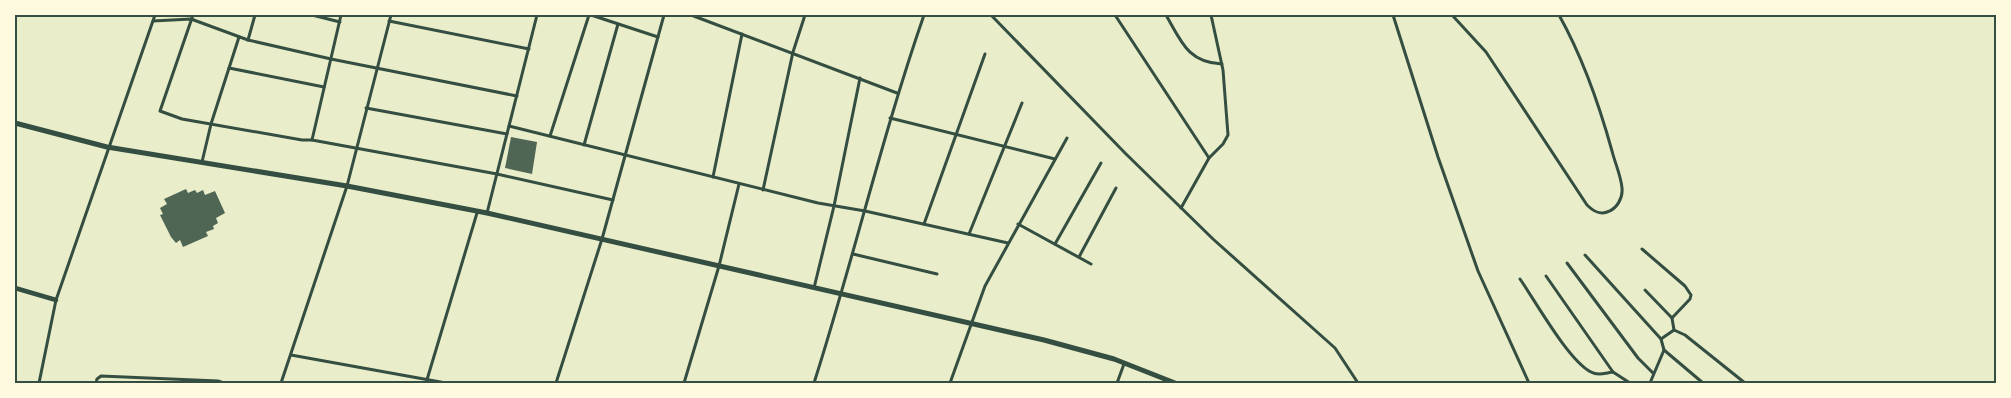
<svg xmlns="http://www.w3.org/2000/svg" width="2011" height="398" font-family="'IBM Plex Serif',serif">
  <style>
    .building { fill: #4f6655 }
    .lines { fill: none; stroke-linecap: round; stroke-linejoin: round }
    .minor { stroke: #344e41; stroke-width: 3 }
    .tertiary { stroke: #344e41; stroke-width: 4.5 }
    .secondary { stroke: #344e41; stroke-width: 5 }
    .neatline { fill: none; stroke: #344e41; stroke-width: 2 }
  </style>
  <rect width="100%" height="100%" fill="#e9edc9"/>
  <!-- building -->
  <g class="building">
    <path d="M511,137l26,5 -5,32 -27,-6z"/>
    <path d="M186,189l2,4 7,-3 2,3 6,-3 2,5 10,-4 10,22 -9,5 2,5 -5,3 1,3 -8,3 2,4 -25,11 -3,-7 -4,3 -5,-6 -11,-22 3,-1 -3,-6 7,-4 -3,-5z"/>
  </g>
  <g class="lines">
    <!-- minor -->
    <g class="minor">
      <path d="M193,15l-33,96 22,8 120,21h10"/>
      <path d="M312,15l28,7"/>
      <path d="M341,15l-29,125 185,34 116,26"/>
      <path d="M591,15l67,22"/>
      <path d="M691,15l206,78"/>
      <path d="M991,15l134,138 88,86 122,109 23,35"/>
      <path d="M1115,15l94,143"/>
      <path d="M1166,15c15,26 22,48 56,49"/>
      <path d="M1393,15l45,142 40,114 51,112"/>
      <path d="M1452,15l34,37 101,153c6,6 12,10 20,7 10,-3 16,-14 15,-24 -1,-12 -7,-25 -10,-37 -13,-47 -29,-93 -53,-136"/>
      <path d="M153,21l38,-2 57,21 83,19 186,37"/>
      <path d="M389,21l140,28"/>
      <path d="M248,40l7,-25"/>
      <path d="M229,68l95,19"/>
      <path d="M366,108l141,26"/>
      <path d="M890,118l165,41"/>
      <path d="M509,126l309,77 47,8 143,32"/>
      <path d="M550,136l39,-121"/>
      <path d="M584,145l34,-121"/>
      <path d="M202,162l9,-38 28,-87"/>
      <path d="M713,177l29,-143"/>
      <path d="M763,190l30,-138 12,-37"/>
      <path d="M1181,208l28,-50 14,-14 5,-9 -5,-65 -12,-55"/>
      <path d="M487,213l50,-198"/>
      <path d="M924,224l61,-170"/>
      <path d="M1018,224l73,40"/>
      <path d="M969,234l53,-131"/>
      <path d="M1055,244l46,-81"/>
      <path d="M1642,249l43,37 6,9 -1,4 -18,19"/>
      <path d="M853,254l84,20"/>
      <path d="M1585,255l76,84 3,11 -14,33"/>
      <path d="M1079,257l37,-69"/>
      <path d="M1567,263l71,95 15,15"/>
      <path d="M1546,276l67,96"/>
      <path d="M1520,279c16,23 48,81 71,93 7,4 14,1 22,0l17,11"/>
      <path d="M814,288l20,-82 26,-128"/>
      <path d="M1645,290l27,28 2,12"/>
      <path d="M1674,330l11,5 60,48"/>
      <path d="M1661,339l13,-9"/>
      <path d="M1664,350l39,33"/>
      <path d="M291,355l155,28"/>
      <path d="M39,383l17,-83 99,-285"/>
      <path d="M96,383l1,-4 4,-3 117,5 6,2"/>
      <path d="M281,383l66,-197 44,-171"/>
      <path d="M426,383l51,-170"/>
      <path d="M556,383l46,-144 62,-224"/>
      <path d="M684,383l35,-117 20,-82"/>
      <path d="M814,383c39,-122 68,-247 110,-368"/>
      <path d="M950,383l35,-97 82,-148"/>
      <path d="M1117,383l7,-19"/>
    </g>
    <!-- tertiary -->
    <path class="tertiary" d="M15,288l41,12"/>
    <!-- secondary -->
    <path class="secondary" d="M15,123l92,24 240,39 140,27 557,127 70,19 61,24"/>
  </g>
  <!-- border -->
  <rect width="2011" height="398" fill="none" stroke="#fefae0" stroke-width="32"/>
  <rect x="16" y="16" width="1979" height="366" class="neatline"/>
</svg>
